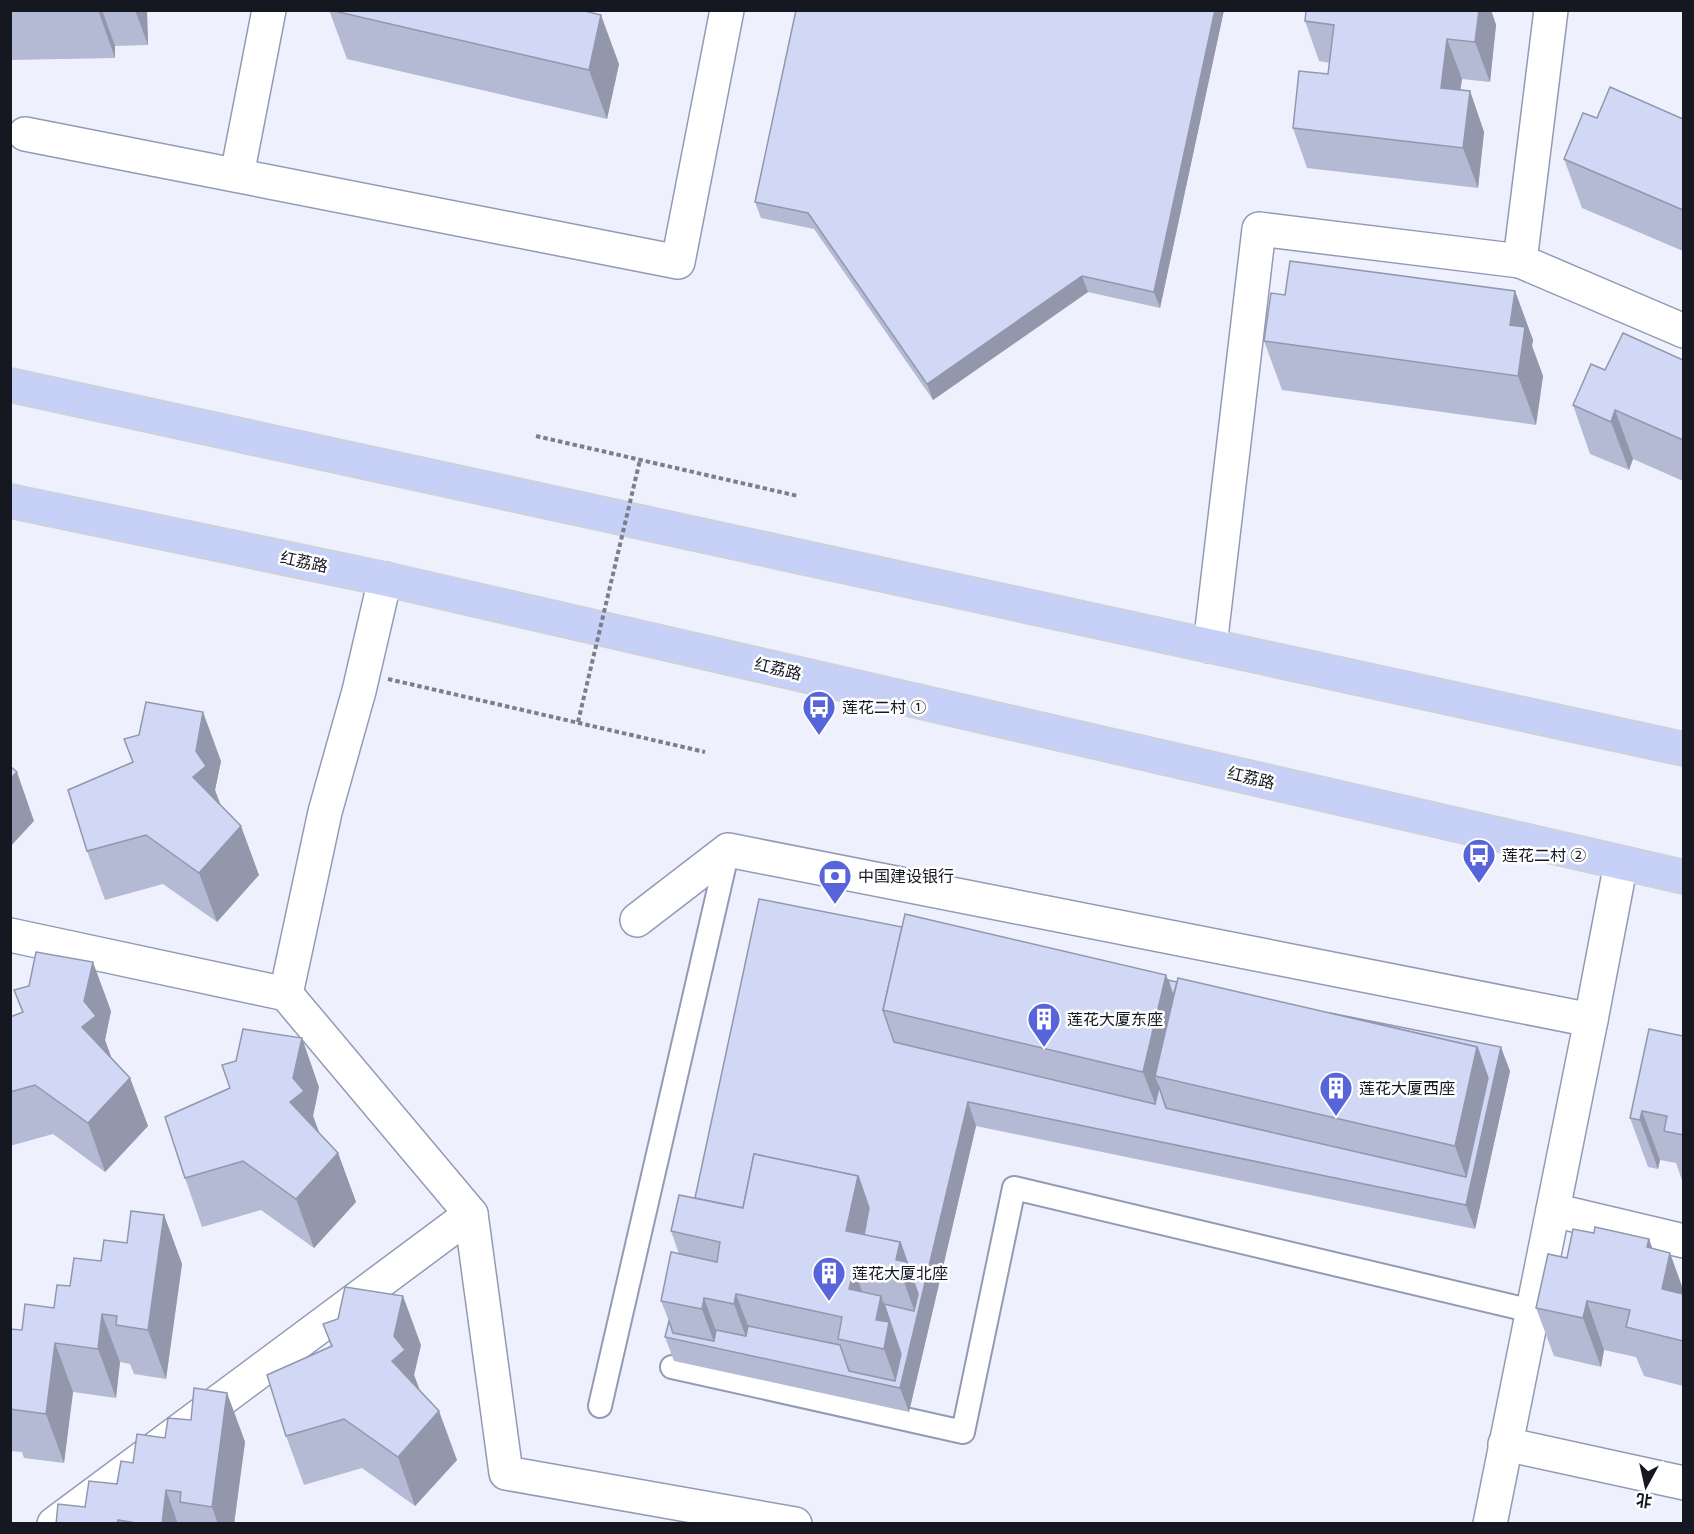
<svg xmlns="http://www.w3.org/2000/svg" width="1694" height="1534" font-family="Montserrat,'Noto Sans SC',sans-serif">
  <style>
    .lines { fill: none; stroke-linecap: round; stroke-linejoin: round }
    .lane-casing { stroke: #939ab5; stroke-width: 26 }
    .street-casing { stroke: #939ab5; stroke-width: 36 }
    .primary-casing { stroke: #d0d1d3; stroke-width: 36 }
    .path { stroke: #7c7f8a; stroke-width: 4; stroke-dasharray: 4.5 3; stroke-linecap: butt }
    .lane { stroke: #fff; stroke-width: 22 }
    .street { stroke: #fff; stroke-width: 33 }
    .primary { stroke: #c7d0f6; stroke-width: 33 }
    .path-bridge { stroke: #7c7f8a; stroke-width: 4; stroke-dasharray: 4.5 3; stroke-linecap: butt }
    .wall { fill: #b4bad3 }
    .shaded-wall { fill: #9297ac }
    .building { fill: #d1d8f5; stroke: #9297ac; stroke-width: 1.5 }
    .labels { text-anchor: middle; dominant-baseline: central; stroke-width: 5; stroke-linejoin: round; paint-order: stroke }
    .street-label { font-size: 16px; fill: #151721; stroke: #fff }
    .poi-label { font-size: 16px; fill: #151721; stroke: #fff; text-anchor: start }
  </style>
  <rect width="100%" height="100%" fill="#eef1fd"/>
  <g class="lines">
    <defs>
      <g id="lane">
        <path d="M672,1367l291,65 51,-244 518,123"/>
        <path d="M600,1406l128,-556"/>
      </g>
      <g id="street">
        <path d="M25,134l653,128 49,-252"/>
        <path d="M237,175l32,-165"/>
        <path d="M1520,261l31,-251"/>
        <path d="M1210,646l49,-417 261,32 164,70"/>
        <path d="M637,920l91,-70 863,170"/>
        <path d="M10,935l276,59 185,220 -417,310"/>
        <path d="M286,994l39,-182 34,-121 26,-112"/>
        <path d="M1553,1210l131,31"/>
        <path d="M482,1296l-11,-82 35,259 289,51"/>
        <path d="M1505,1444l179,39"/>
        <path d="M1490,1524l101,-504 30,-157"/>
      </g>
      <g id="primary">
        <path d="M10,385l1674,364"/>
        <path d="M10,501l375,78 1299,298"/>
      </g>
    </defs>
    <!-- lane casing -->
    <use href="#lane" class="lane-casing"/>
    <!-- street casing -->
    <use href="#street" class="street-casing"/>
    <!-- primary casing -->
    <use href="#primary" class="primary-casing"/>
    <!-- path -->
    <path class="path" d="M536,436l262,60"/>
    <!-- lane -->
    <use href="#lane" class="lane"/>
    <!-- street -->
    <use href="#street" class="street"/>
    <!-- primary -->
    <use href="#primary" class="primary"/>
    <!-- path-bridge -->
    <g class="path-bridge">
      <path d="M388,679l317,73"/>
      <path d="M578,722l62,-262"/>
    </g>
  </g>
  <!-- wall -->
  <g class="wall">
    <path d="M10,10h137l1,35 -33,1v12l-105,2z"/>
    <path d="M329,10l290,54 -12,55 -260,-60z"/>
    <path d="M1224,10l-64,298 -72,-16 -155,108 -119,-171 -53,-11 -6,-16z"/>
    <path d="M1306,10h185l5,15 -6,57 -28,-3 -2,11 10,1 14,41 -6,56 -171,-20 -14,-40 35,-54 2,-11 -11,-2 -14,-40z"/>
    <path d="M1597,118l86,1v132l-101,-43 -18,-49z"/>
    <path d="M1515,291l18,49 -1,6 11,30 -7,49 -254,-35 -18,-49 21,-46z"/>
    <path d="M1683,360v121l-50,-22 -4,11 -39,-16 -17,-49 32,-35z"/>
    <path d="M221,761l-6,29 6,16 38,69 -42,47 -54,-38 -58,16 -18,-49 46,-89z"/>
    <path d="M902,927l264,48 2,5 342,91 -35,158 -499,-103 -67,286 -235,-51 -9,-24 4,-16 -8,-20 18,-47 -8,-23z"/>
    <path d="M14,990l97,21 -6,29 6,17 19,21 18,48 -43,46 -52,-38 -43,12v-129l12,-5z"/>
    <path d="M1683,1036v144h-1l-6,-17 -16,-3 -2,9 -10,-2 -18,-49z"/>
    <path d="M222,1065l97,22 -6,29 6,17 19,20 18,49 -42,46 -53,-38 -59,17 -17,-49 45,-90z"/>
    <path d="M164,1215l18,49 -16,115 -32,-5 -4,-10 -10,-2 -4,36 -43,-6 -9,71 -40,-5 -2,-6 -12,-1v-122l12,1 32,-22 16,-22 31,-25z"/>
    <path d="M1594,1233l55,6 3,9 31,41v97l-39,-10 -8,-19 -32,-7 -3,17 -47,-11 -18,-48 31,-50z"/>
    <path d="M323,1324l98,21 -7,30 6,16 37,69 -42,46 -53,-38 -58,17 -18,-49 45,-90z"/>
    <path d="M227,1393l18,49 -11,82h-178l29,-17 32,-23 16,-21 32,-25z"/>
  </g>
  <!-- shaded-wall -->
  <g class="shaded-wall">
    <path d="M98,10h4l13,36v12z"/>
    <path d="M135,10l12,1 1,34z"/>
    <path d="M1215,10h9l-64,298 -6,-16z"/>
    <path d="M1479,10h12l5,15 -6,57 -15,-40z"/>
    <path d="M601,15l18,49 -12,55 -18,-49z"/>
    <path d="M1447,39l15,40 -7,49 -14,-40z"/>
    <path d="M1470,91l14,41 -6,56 -15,-40z"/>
    <path d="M1082,276l6,16 -155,108 -6,-16z"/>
    <path d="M1515,291l18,49 -1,6 11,30 -7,49 -18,-49 -8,-51z"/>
    <path d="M1615,410l18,49 -4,11 -18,-48z"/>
    <path d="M203,712l18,49 -6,29 9,25 -31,-38 3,-26z"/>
    <path d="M17,772l17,49 -24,26v-68z"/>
    <path d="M241,826l18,49 -42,47 -18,-49z"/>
    <path d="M93,962l18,49 -6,29 9,25 -32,-38 2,-26z"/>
    <path d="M1166,975l19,53 -30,48 13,35 -4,16 -21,-55z"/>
    <path d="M302,1038l17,49 -6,29 9,24 -32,-38 3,-24z"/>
    <path d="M1477,1047h24l9,24 -35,158 -9,-24 4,-17 -15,-42z"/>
    <path d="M130,1078l18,48 -43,46 -17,-49z"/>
    <path d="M968,1102l8,24 -67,286 -9,-24h-2l-14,-39 -8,-29 5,-24 20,55 16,-33 -21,-58 4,-18z"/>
    <path d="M1642,1111l18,49 -2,9 -18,-49z"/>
    <path d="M338,1153l18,49 -42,46 -18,-49z"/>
    <path d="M858,1176l20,55 -7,35 -25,-35z"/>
    <path d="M164,1215l18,49 -16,115 -18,-49z"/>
    <path d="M1649,1239l15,42 6,-28 13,36v33l-3,16 -33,-91z"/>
    <path d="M854,1269l20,55 -25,-35z"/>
    <path d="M736,1294l21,56 -4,6 -19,-52z"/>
    <path d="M403,1296l18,49 -7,30 9,24 -31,-38 2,-25z"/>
    <path d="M704,1298l19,52 -7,-2 -14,-39z"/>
    <path d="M1587,1301l17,49 -3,17 -18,-49z"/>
    <path d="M102,1314l18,48 -4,36 -18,-49z"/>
    <path d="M55,1343l18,49 -9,71 -18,-49z"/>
    <path d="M227,1393l18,49 -11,82h-16l-6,-17z"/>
    <path d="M439,1411l18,49 -42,46 -17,-49z"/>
    <path d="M166,1490l12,34h-16z"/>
  </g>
  <!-- building -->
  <g class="building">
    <path d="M330,10h251l20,5 -12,55z"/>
    <path d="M796,10h419l-61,282 -72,-16 -155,108 -119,-171 -53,-11z"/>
    <path d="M1306,10h173l-4,32 -28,-3 -6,49 29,3 -7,57 -170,-20 6,-57 29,3 6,-49 -29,-4z"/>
    <path d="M1610,87l73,32v91l-119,-51 19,-46 14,5z"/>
    <path d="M1290,261l225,30 -5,34 15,2 -7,49 -254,-35 7,-48 14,2z"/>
    <path d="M1623,333l60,27v80l-68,-30 -4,12 -38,-17 18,-41 14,6z"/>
    <path d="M146,702l57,10 -7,39 10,15 -13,11 48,49 -42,47 -53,-38 -59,16 -19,-61 65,-28 -9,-23 15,-4z"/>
    <path d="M10,766l7,6 -7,7z"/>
    <path d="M759,899l143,28 -19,83 11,32 261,62 4,-17 7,21 300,69 22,-99 -11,-31 -147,-34 171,34 -35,158 -498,-103 -68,286 -235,-51 4,-16 4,12 41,8 2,-11 30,6 2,-10 92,19 9,26 46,10 6,-27 -17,-50 30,7 4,-17 -18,-52 -36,-7 5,-27 -11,-32 -104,-22 -11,54 -48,-10z"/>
    <path d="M905,914l261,61 -23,97 -260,-62z"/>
    <path d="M36,952l57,10 -9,39 12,15 -14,11 48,51 -42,45 -53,-38 -25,7v-75l13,-5 -9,-22 15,-4z"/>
    <path d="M1178,978l299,69 -22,99 -300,-70z"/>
    <path d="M1168,980l9,2 -4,14z"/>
    <path d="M243,1029l59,9 -9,40 11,13 -14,11 48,51 -42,46 -53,-38 -58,17 -20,-61 65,-29 -8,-23 14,-4z"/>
    <path d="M1649,1029l34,7v99l-19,-4 3,-15 -25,-5 -2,9 -10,-2z"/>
    <path d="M754,1154l104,22 -12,55 54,11 -4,18 11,2 -4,17 -49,-10 -5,20 32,7 -5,24 13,2 -5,27 -46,-10 4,-22 -106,-23 -2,10 -30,-6 -2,11 -41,-8 10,-49 46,10 3,-20 -49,-11 8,-36 64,13z"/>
    <path d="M131,1211l33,4 -16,115 -32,-5 1,-9 -15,-2 -4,35 -43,-6 -9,71 -36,-5v-80l12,1 3,-26 29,4 3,-23 13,1 4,-28 27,3 3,-21 23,3z"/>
    <path d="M1595,1227l54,12 -2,8 23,6 -8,36 21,5v47l-57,-14 4,-17 -43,-9 -4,17 -47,-10 12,-54 19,4 6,-29 21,4z"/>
    <path d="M345,1287l58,9 -9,40 11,14 -13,11 47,50 -41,46 -54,-38 -58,17 -19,-61 65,-29 -9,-22 15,-5z"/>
    <path d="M194,1388l33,5 -15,114 -32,-5 1,-10 -15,-2 -4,34h-20l-24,-4v4h-62l2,-20 27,3 4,-26 28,3 4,-23 12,2 4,-29 28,4 3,-20 23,2z"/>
  </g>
  <!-- icons -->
  <defs>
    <symbol id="bus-pin" viewBox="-11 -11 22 30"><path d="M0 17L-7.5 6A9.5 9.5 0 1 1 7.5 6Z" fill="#5764da" stroke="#fff"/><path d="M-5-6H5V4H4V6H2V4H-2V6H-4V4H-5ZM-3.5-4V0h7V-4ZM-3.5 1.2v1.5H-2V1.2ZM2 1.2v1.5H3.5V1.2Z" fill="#fff"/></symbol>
    <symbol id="bank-pin" viewBox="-11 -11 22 30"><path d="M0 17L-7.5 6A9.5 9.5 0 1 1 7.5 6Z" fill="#5764da" stroke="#fff"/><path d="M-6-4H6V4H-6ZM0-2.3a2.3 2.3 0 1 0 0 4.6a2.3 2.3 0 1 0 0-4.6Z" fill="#fff"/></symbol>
    <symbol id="building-pin" viewBox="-11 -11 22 30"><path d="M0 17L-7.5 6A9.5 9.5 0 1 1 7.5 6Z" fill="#5764da" stroke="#fff"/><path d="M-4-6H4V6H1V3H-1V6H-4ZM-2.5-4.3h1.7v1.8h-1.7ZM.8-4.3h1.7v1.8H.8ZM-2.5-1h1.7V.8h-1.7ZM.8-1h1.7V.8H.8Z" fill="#fff"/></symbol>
  </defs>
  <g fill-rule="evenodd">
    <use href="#bus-pin" x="800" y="688" width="38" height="52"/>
    <use href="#bus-pin" x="1460" y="836" width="38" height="52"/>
    <use href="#bank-pin" x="816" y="857" width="38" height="52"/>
    <use href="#building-pin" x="1025" y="1000" width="38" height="52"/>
    <use href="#building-pin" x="1317" y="1069" width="38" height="52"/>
    <use href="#building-pin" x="810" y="1254" width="38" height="52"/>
  </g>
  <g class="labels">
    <!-- street labels -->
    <g class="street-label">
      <text transform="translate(304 562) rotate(12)">红荔路</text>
      <text transform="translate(778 669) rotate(13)">红荔路</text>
      <text transform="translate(1251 778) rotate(13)">红荔路</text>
    </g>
    <!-- poi labels -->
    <g class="poi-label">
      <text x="842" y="707">莲花二村 ①</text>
      <text x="1502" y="855">莲花二村 ②</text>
      <text x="858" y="876">中国建设银行</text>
      <text x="1067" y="1019">莲花大厦东座</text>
      <text x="1359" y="1088">莲花大厦西座</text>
      <text x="852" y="1273">莲花大厦北座</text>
    </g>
  </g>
  <!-- border -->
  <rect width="1694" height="1534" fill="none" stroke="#151721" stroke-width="24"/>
  <!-- north arrow -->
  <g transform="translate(1646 1486) rotate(188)" stroke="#ffffff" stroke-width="4.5" paint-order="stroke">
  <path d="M0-4.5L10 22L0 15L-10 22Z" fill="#151721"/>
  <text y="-9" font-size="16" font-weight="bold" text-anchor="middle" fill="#151721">北</text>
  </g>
</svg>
